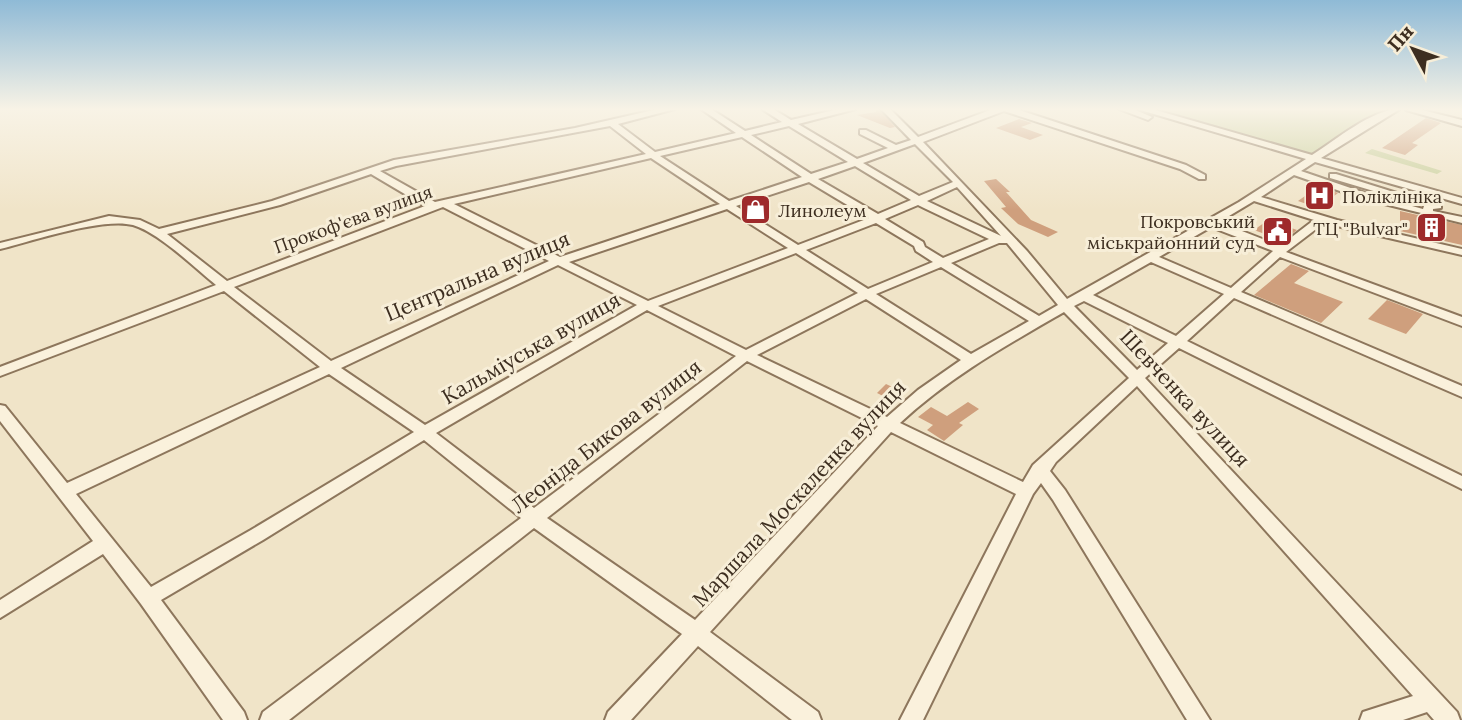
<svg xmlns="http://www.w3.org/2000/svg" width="1462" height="720" font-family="Lora,serif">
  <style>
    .green { fill: #c9cf9b }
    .building { fill: #cf9f7d }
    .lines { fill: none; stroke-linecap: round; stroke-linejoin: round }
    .minor-casing { stroke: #8d765c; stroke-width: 4 }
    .minor { fill: #faf1dc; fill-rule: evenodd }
    .labels { text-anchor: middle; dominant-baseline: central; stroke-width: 6; stroke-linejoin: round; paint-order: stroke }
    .far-poi-label { font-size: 18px; fill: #3d2e20; stroke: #f7eed8; text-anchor: start }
    .far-street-label { font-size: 18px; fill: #3d2e20; stroke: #f7eed8 }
    .street-label { font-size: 21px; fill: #3d2e20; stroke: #f7eed8 }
  </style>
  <rect width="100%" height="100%" fill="#f0e4c8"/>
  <!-- green -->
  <g class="green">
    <path d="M1149,109h234l-76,48z"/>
    <path d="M1372,149l70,22 -5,3 -72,-21z"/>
  </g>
  <!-- building -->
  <g class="building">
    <path d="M876,109h3l16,18 -5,1 -33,-13 19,-3z"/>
    <path d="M1426,118l15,5 -29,20 6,2 -13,10 -23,-7z"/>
    <path d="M1019,119l13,4 -11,4 22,8 -13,5 -34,-12z"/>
    <path d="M996,179l14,13h-4l25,28 27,12 -10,5 -30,-13 -17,-16 5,-1 -22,-26z"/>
    <path d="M1319,186l19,7 -20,15 -20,-7z"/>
    <path d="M1400,211l62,14v20l-62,-14z"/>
    <path d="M1268,220l29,10 -14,11 -29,-11z"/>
    <path d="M1291,264l18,7 -15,12 49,19 -22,21 -67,-28z"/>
    <path d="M1387,300l36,14 -17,20 -38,-15z"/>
    <path d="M886,384l19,9 -10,9 -18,-9z"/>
    <path d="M968,402l11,7 -20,14 4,2 -19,16 -17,-11 6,-5 -15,-8 13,-10 16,9z"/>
  </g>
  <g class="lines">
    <defs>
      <g id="minor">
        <path d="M658,109h17l-57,15 37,28 81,-19 -35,-24h10l34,22 37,-9 -20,-13h11l18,11 48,-11h17l-58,15 59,35 31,-11 -28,-14v-4h6l30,15 15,-5 -30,-31h9l28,28 75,-28h23l170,56 19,10v4h-6l-19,-10 -176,-58 -81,31 104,109 40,48 172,-97 67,-43 -169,-50h15l160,46c24,-15 60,-46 88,-46l-79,49 141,40v6l-147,-42 -14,9 67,23 55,15 2,-6 16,1v4l-8,1v2l29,6v6l-102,-25 -66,-23 -33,22 76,23 125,29v6l-138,-32 -38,29 176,65v9l-182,-69 -39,35 221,94v11l-228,-99 -47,43 275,135v13l-283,-141 -34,30 312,334 3,8h-26l-7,-8 -24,8h-43l3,-8 50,-16 -276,-310 -81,76 -6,9 15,19 145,230h-23l-134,-220 -12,-17 -8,11 -110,226h-23l116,-226 -125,-62 -181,200 108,80 3,8h-29l-94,-74 -67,74h-26l3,-8 74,-78 -148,-106 -245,192h-29l3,-8 258,-194 -97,-78 -161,100 -102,60 83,112 3,8h-24l-82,-116 -38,-50 -103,64v-18l93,-59 -93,-120v-16l5,1 62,77 253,-116 -96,-76 -224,85v-9l216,-82c-21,-17 -58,-53 -83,-60 -30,-8 -101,16 -133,24v-6l109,-27 31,4 19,9 113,-28 122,-41 181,-32zM610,126l36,28 -211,48 -55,-31 16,-5zM789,126l59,36 -37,12 -60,-39zM742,137l60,40 -73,24 -69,-45zM915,144l38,38 -34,14 -56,-33zM651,158l69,46 -160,53 -106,-53zM855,166l56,34 -33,14 -60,-35zM371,174l54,32 -198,75 -60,-47 113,-29zM809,182l60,36 -71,27 -62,-39zM957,187l44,49 -74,-35zM1254,201l60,19 -34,26 -61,-24zM918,205l6,3 65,31 -46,19 -18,-11 -2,-5 -38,-23zM443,207l106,54 -218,100 -97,-74zM727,209l61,39 -140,53 -79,-39zM876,223l38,23 2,5 17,11 -65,27 -62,-39zM1211,227l62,24 -42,37 -72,-31zM999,243h8l51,62 -19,11 -88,-53zM796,253l62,40 -112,57 -88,-44zM1151,262l73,32 -48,42 -83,-41zM558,265l79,40 -212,120 -84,-57zM941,267l88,54 -58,33 -95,-60zM866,299l95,61 -43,30 -31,27 -130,-62zM1084,301l84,42 -31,27 -63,-64zM647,310l89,46 -202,152 -98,-75zM1064,312l65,66 -96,87 -10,17 -123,-59c49,-46 107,-78 164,-111zM747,361l131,65 -183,194 -148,-102zM329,374l85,58 -163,98 -100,57 -75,-93z"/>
        <path d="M1119,109h14l19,8 -4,3z"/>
        <path d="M1418,109l44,11v6l-56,-16z"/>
        <path d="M1330,174h6l80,25 -1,2h-8l-77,-23z"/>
      </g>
    </defs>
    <!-- minor casing -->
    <use href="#minor" class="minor-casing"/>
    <!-- minor -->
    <use href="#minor" class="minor"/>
  </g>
  <!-- sky -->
  <linearGradient id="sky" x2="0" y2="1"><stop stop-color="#8fbad6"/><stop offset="0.52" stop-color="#f8f3e6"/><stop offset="1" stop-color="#f8f3e6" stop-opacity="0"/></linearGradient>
  <rect width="1462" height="210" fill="url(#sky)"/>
  <!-- icons -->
  <defs>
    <symbol id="hospital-square" viewBox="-11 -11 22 22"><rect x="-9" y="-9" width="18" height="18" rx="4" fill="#9e2a2b" stroke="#f7eed8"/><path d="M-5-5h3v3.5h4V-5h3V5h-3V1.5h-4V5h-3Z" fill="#fff"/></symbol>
    <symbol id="shop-square" viewBox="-11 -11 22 22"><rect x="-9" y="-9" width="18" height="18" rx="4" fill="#9e2a2b" stroke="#f7eed8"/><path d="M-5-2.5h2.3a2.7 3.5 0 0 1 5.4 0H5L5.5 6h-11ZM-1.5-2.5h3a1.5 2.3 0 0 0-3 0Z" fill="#fff"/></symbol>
    <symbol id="building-square" viewBox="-11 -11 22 22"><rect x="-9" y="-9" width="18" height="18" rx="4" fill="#9e2a2b" stroke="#f7eed8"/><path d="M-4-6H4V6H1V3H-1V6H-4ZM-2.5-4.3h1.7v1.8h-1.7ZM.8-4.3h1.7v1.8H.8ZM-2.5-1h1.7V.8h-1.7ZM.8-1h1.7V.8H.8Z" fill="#fff"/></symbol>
    <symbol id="civic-square" viewBox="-11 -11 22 22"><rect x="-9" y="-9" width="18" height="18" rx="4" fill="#9e2a2b" stroke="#f7eed8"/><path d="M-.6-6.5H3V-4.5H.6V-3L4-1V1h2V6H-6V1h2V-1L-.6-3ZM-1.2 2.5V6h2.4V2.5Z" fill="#fff"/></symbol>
  </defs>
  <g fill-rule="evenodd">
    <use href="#hospital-square" x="1302" y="178" width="35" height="35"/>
    <use href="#shop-square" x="738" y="192" width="35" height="35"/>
    <use href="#building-square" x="1414" y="210" width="35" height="35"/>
    <use href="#civic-square" x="1260" y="214" width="35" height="35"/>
  </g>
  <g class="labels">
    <!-- far-poi labels -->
    <g class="far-poi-label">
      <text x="1342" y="196">Поліклініка</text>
      <text x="778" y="210">Линолеум</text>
      <text x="1255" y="221" text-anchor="end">Покровський<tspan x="1255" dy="21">міськрайонний суд</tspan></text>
      <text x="1408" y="228" text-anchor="end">ТЦ "Bulvar"</text>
    </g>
    <!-- far-street labels -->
    <g class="far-street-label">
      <text transform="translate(353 219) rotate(-20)">Прокоф'єва вулиця</text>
    </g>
    <!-- street labels -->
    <g class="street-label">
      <text transform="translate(477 276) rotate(-23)">Центральна вулиця</text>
      <text transform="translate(531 348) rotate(-30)">Кальміуська вулиця</text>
      <text transform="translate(1185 398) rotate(47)">Шевченка вулиця</text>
      <text transform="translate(606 436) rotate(-38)">Леоніда Бикова вулиця</text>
      <text transform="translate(799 493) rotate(-47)">Маршала Москаленка вулиця</text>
    </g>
  </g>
  <!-- north arrow -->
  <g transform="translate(1413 49) rotate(311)" stroke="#f7eed8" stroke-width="5" paint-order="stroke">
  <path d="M0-5L12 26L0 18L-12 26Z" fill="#3d2e20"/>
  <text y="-10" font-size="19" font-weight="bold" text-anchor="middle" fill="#3d2e20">Пн</text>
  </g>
</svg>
